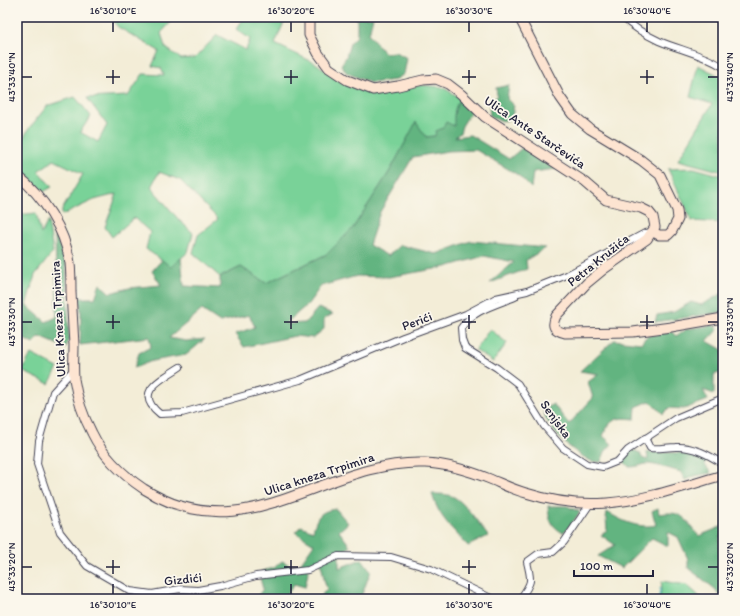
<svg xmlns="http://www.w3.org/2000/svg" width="740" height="616" font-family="Itim,sans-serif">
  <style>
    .green { fill: #79d298; stroke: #4e7a6a }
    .forest { fill: #62b480; stroke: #426b5e }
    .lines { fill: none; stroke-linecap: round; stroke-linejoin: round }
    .stream { stroke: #4dbcc3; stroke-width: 1.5 }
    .street-casing { stroke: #414052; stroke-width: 8 }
    .secondary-casing { stroke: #414052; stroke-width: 11 }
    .street { stroke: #fff; stroke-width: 6 }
    .secondary { stroke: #fde4d1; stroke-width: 9 }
    .ticks { fill: none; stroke: #22223b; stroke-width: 1.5 }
    .labels { text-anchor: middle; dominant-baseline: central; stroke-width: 3.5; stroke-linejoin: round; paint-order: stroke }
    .street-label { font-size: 13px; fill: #22223b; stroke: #fbf7ec }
    .neatline { fill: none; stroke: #22223b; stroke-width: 1.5 }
    .ticks-label { font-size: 10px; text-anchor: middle; fill: #22223b }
  </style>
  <rect width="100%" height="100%" fill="#fbf7ec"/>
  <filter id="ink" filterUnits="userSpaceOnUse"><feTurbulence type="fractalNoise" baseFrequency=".025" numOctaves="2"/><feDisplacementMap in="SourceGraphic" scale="8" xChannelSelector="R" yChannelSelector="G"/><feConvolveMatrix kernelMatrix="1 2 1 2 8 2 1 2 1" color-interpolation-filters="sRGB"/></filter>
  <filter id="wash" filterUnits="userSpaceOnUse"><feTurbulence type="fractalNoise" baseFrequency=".012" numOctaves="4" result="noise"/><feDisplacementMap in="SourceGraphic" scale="16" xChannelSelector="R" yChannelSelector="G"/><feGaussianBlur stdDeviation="0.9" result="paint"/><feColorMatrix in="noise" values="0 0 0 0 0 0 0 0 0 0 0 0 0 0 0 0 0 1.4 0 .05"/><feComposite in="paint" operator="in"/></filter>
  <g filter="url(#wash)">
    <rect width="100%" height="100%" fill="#f3edd7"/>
    <!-- green -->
    <g class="green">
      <path d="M110,17h55l8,3 -12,13 4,14 16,12 14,-1 22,-23 29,15 4,-11 -14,-10 9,-12h41l-11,27 42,20 24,18 30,12 49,-9 22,2 20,12c-9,6 -8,18 -7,28l-12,1 -8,8 -9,1 -10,-14 -26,48 -37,57 -26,26 -61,29 -25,-16 -21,10 -27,-24 5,-18 20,-16 -38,-39 -21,-8 -8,15 28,33 14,13 -5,19 -17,15 -25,-18 4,-17 -16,-14 -22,19 -7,-10 12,-33 -23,6 -32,15v-5l21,-36 -29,-14 -16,11 14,16 -9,5 -26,-27v-16l11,-19 19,-24 28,-9 16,19 -11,16 18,10 9,-17 -20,-27 41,-2 15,-22 21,1 -3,-7 -9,-2 7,-15 -41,-24z"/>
      <path d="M698,65l25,13v94l-45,-12 34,-56 -22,-7z"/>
      <path d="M694,168l29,8v47l-31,-2 -24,-52z"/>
      <path d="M36,213l5,21 7,-13 5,31 -18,23 -9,30 -9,7v-97z"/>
      <path d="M490,329l17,14 -14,19 -18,-12z"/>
      <path d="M31,354l27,14 -9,16 -27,-13z"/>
      <path d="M662,581l25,4 15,14h-42z"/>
    </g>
    <!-- forest -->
    <g class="forest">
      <path d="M357,17h16l-4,17 15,19 11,-1 12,6 -3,16 -9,6 -24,3 -24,-10 -6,-8 5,-8 4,-14 7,-7z"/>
      <path d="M509,85l-2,14 7,7c-1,2 -1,8 -2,10 -5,8 -16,4 -22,0l-1,-9 8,-12 -1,-7z"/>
      <path d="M462,99l10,11 -10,16 -2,7 -5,4 15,-2 39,24 13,-11 34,21 -23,3 -2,16 -13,-13 -42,-25 -28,1 -35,6 -33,55 -11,33 19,11 12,-11 36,9 35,-13 75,7 -20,12 1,9 -37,14 24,-21 -30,-6 -38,11 -57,10 -32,-1 -36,10 -13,18 -23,20 20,-1 13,-15 15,6 -9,5v10l-11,9 -18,-2 -51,11 -9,-13 20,-7 -6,-12 -29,7 -18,-12 -33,28 17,3 19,-2 -19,16 -34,6 -18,7 5,-15 12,-6 -2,-10 -69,8 1,-33 -2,-14h16l5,-14 10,9 19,-5 32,-3 -9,-14 10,-11 9,7 10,-9 3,28 36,2v-11l21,-10 25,16 61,-29 26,-26 37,-57 26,-49 10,15 9,-1 1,-5 7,-3 3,-6 8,4c0,-9 -1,-21 8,-27z"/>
      <path d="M55,233l11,29 3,76 -3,10 -26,-11 -7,7 -16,-9v-23l9,-7 20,17 11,-5z"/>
      <path d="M723,293v19l-68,10 2,-7 17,-3 17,-10 10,3z"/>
      <path d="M713,325l5,4 -11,12 16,9v23l-9,1v20l-11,-4 5,10 -24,9 -15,-1 -6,6 -13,-13 -14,6 -1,12c-19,-2 -24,-1 -32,17l9,8 -7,8 -4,10c-4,0 -9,0 -12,-2 -19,-10 -39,-29 -46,-49l10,-7 16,20 24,-26 -5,-16 11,-8 -19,-3 34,-31 27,3 6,-7 24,-5 5,5 11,-7z"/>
      <path d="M632,449l8,4 2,5 6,2 -1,-8 36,1 24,5 -2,7 6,8 -17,3 -9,4 -4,-8c-8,-2 -29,-9 -36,-8 -5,2 -10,3 -16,3l-7,-7z"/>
      <path d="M432,494c8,0 15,0 22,3 11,6 26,28 34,39l-20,10c-16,-18 -29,-28 -36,-52z"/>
      <path d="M548,506h19l13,6 -10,14 -7,7c-13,-8 -14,-13 -15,-27z"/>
      <path d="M658,508l1,6c25,-4 25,5 40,22l24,-10v13l-3,-3 -1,14 4,4v44l-9,-10 -26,-20v-9l-10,-22 -10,-5v14l-16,-8 -30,30 -24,-12 17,-11 -14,-10 6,-4 -1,-13 1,-6c15,9 31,17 49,13l-4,-14z"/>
      <path d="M336,509l12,14 -9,8 11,15 -11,10v12l23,-9 9,12 -11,28h-38l-1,-3 6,-7c-4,-10 -4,-20 -7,-29l-10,3 -5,24 -11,-3 -6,9 5,6h-38l8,-10 -3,-11 2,-7 12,-3 8,-7 11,6 7,-3 14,-20 -19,-12 6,-6 12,5c4,-15 7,-20 23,-22z"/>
    </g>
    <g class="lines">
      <!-- stream -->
      <path class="stream" d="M659,599l1,-11"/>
    </g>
  </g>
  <g filter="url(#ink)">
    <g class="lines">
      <defs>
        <g id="street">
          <path d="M622,17c11,10 24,18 37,24 21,9 44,13 64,26"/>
          <path d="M515,297c-19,8 -42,13 -54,31l1,12 3,8 32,20 21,16 26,42 19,22 24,16 16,3 15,-6 10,-11 48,-32 47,-20"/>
          <path d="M180,367c-18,12 -48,25 -20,47l22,-1 118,-33 103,-43 63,-23 30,-16 31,-7 40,-16 78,-42 8,-1"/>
          <path d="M73,370l-20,22 -14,49 -2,23 23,68 27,34 43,25 22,3 28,-5 18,1 22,-4 36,-10 52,-6 30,-14 53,1 40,12 62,30"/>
          <path d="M645,438l5,10c9,1 17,-1 26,-1 17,-1 33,8 47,17"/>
          <path d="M152,594l10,5"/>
          <path d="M520,599c12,-17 12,-17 7,-37l11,-8 15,-2 11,-10 26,-38"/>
        </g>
        <g id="secondary">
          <path d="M311,17l-2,5v13l9,18 11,15 18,12 26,10 25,-4 25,-6 13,-1 12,5 13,10 24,23 100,65 21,18 35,8 8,4 4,5 2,10 -8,12 -43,30 -17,14 -31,33c-5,11 -2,14 9,17l68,-1 38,-5 52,-9"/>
          <path d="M519,17l41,80 12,17 18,15 51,31 19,15 17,35 1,9 -6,12 -4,4h-9l-6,-3"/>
          <path d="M17,175c26,21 48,54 53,88 1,10 1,20 1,29 1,18 2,35 3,53 0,11 -1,22 0,34 3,19 9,37 18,54 11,23 31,42 52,56 103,65 180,-30 281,-26 22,1 45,8 65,16 12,5 24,11 36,14 25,8 54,12 81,10 39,-3 78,-17 116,-28"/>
        </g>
      </defs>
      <!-- street casing -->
      <use href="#street" class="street-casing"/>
      <!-- secondary casing -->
      <use href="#secondary" class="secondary-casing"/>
      <!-- street -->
      <use href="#street" class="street"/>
      <!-- secondary -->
      <use href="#secondary" class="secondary"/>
    </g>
  </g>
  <!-- ticks -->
  <path class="ticks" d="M113,22v10M291,22v10M469,22v10M647,22v10M113,70v14M291,70v14M469,70v14M647,70v14M22,77h10M106,77h14M284,77h14M462,77h14M640,77h14M708,77h10M113,315v14M291,315v14M469,315v14M647,315v14M22,322h10M106,322h14M284,322h14M462,322h14M640,322h14M708,322h10M113,560v14M291,560v14M469,560v14M22,567h10M106,567h14M284,567h14M462,567h14M708,567h10M113,584v10M291,584v10M469,584v10M647,584v10"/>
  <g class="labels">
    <!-- street labels -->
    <g class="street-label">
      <text transform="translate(535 132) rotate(34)">Ulica Ante Starčevića</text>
      <text transform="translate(598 260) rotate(-39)">Petra Kružića</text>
      <text transform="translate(58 319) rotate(-93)">Ulica Kneza Trpimira</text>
      <text transform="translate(417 321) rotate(-21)">Perići</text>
      <text transform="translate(556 419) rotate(54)">Senjska</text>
      <text transform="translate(319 474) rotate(-18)">Ulica kneza Trpimira</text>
      <text transform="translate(183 579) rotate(-6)">Gizdići</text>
    </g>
  </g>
  <!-- margin -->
  <rect width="740" height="616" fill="none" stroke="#fbf7ec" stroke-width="44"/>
  <!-- scale -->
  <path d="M574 570v6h79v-6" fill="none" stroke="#22223b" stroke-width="2"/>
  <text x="580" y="570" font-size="12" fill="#22223b" stroke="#fbf7ec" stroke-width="3" paint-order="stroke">100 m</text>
  <rect x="22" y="22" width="696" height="572" class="neatline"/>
  <g class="ticks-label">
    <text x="113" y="14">16°30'10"E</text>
    <text x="291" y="14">16°30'20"E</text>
    <text x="469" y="14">16°30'30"E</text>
    <text x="647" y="14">16°30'40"E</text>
    <text transform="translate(11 77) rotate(-90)" y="4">43°33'40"N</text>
    <text transform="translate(729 77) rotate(-90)" y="4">43°33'40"N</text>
    <text transform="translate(11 322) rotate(-90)" y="4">43°33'30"N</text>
    <text transform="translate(729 322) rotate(-90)" y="4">43°33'30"N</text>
    <text transform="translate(11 567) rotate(-90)" y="4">43°33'20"N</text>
    <text transform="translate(729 567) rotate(-90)" y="4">43°33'20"N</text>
    <text x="113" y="608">16°30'10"E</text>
    <text x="291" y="608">16°30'20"E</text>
    <text x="469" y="608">16°30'30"E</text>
    <text x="647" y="608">16°30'40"E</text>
  </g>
</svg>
